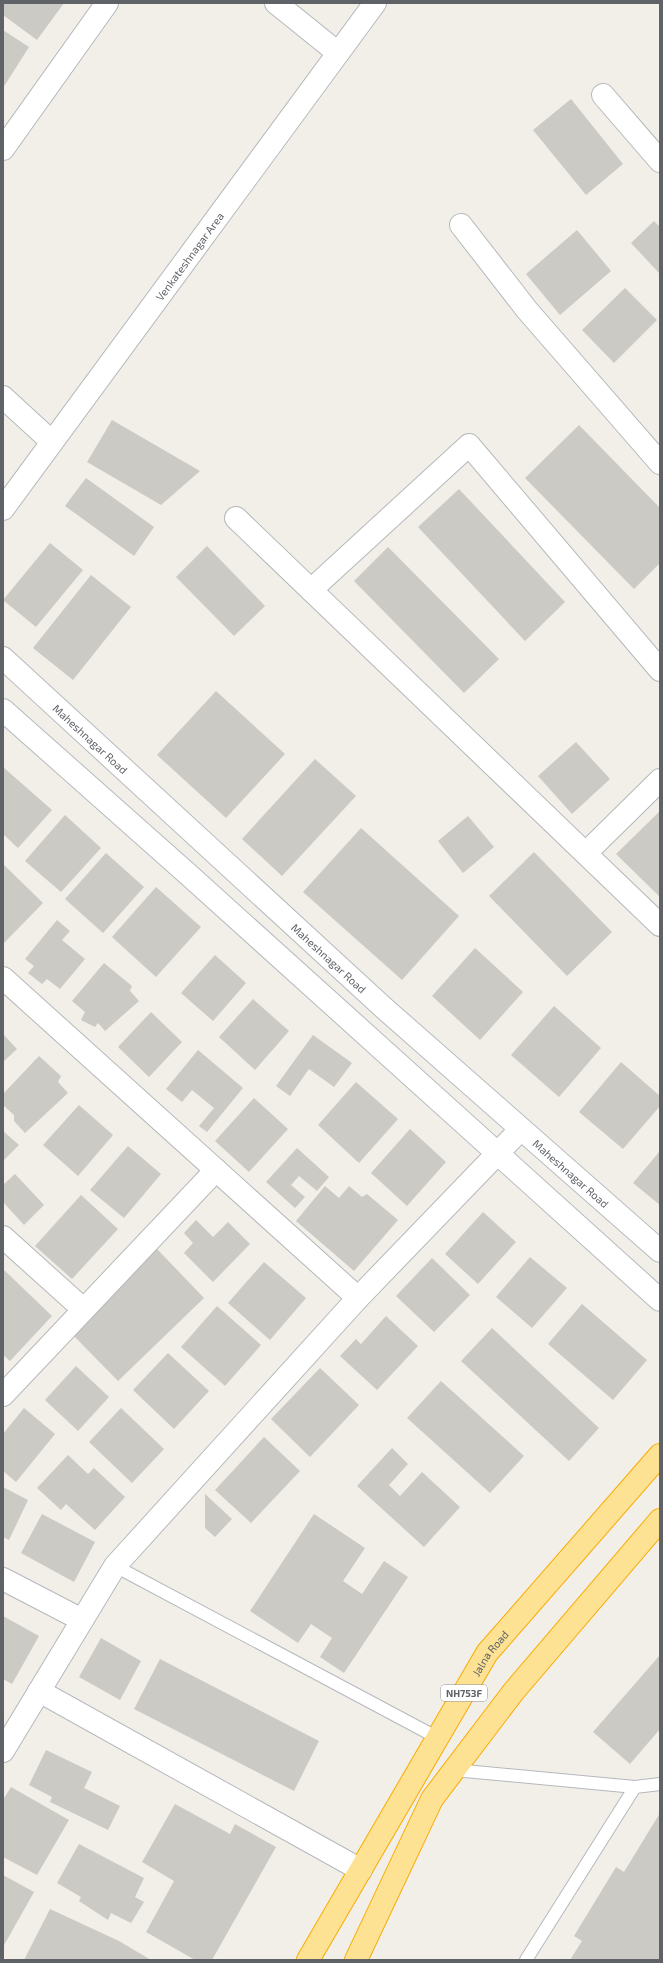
<svg xmlns="http://www.w3.org/2000/svg" width="663" height="1963" font-family="'Exo 2',sans-serif">
  <style>
    .building { fill: #cccac5 }
    .lines { fill: none; stroke-linecap: round; stroke-linejoin: round }
    .lane-casing { stroke: #b5b8bc; stroke-width: 14 }
    .street-casing { stroke: #b5b8bc; stroke-width: 24 }
    .secondary-casing { stroke: #b6babf; stroke-width: 24 }
    .highway-casing { stroke: #f9ab00; stroke-width: 24 }
    .lane { stroke: #fff; stroke-width: 12 }
    .street { stroke: #fff; stroke-width: 22 }
    .secondary { stroke: #fff; stroke-width: 22 }
    .highway { stroke: #fde293; stroke-width: 22 }
    .labels { text-anchor: middle; dominant-baseline: central; stroke-width: 4; stroke-linejoin: round; paint-order: stroke }
    .shield { fill: #fff; stroke: #8f9295; stroke-width: 1 }
    .shield-label { font-size: 10px; font-weight: bold; fill: #5f6368 }
    .street-label { font-size: 11px; fill: #5f6368; stroke: #fff }
  </style>
  <rect width="100%" height="100%" fill="#f1efe8"/>
  <!-- building -->
  <g class="building">
    <path d="M5,3h59l-27,37 -34,-25v-9z"/>
    <path d="M3,30l26,17 -26,41z"/>
    <path d="M571,99l52,65 -37,31 -53,-65z"/>
    <path d="M654,221l6,6 -1,46 -28,-30z"/>
    <path d="M577,230l34,41 -51,44 -34,-41z"/>
    <path d="M625,288l32,32 -43,43 -32,-33z"/>
    <path d="M112,420l88,51 -39,34 -74,-43z"/>
    <path d="M579,425l81,83v55l-26,26 -109,-111z"/>
    <path d="M86,478l68,49 -20,29 -69,-50z"/>
    <path d="M459,489l106,113 -40,39 -107,-114z"/>
    <path d="M50,543l33,27 -47,57 -33,-27z"/>
    <path d="M207,546l58,60 -31,30 -58,-59z"/>
    <path d="M388,547l111,112 -35,34 -110,-112z"/>
    <path d="M91,575l40,32 -58,73 -40,-32z"/>
    <path d="M216,691l69,63 -59,64 -69,-63z"/>
    <path d="M576,742l34,37 -38,35 -34,-38z"/>
    <path d="M315,759l41,37 -74,80 -40,-37z"/>
    <path d="M3,767l49,43 -34,38 -15,-14z"/>
    <path d="M660,811v86l-44,-43z"/>
    <path d="M65,815l36,33 -40,44 -36,-31z"/>
    <path d="M468,816l26,31 -31,26 -25,-32z"/>
    <path d="M361,828l98,88 -57,64 -99,-88z"/>
    <path d="M534,852l78,80 -45,44 -78,-80z"/>
    <path d="M106,853l38,34 -41,46 -38,-34z"/>
    <path d="M3,864l40,39 -40,41z"/>
    <path d="M156,887l45,40 -45,50 -44,-40z"/>
    <path d="M57,920l13,11 -8,9 23,19 -25,30 -13,-10 -5,5 -14,-11 6,-7 -9,-7z"/>
    <path d="M475,948l48,44 -43,48 -48,-44z"/>
    <path d="M215,955l31,28 -33,38 -32,-28z"/>
    <path d="M104,963l28,23 -2,5 9,10 -34,30 -7,-8 -3,4 -14,-7 4,-8 -13,-11z"/>
    <path d="M253,999l36,32 -34,39 -36,-33z"/>
    <path d="M554,1006l47,42 -42,49 -48,-42z"/>
    <path d="M151,1012l31,30 -33,35 -31,-30z"/>
    <path d="M3,1034l14,15 -14,13z"/>
    <path d="M313,1035l39,28 -18,24 -25,-18 -19,27 -14,-10z"/>
    <path d="M198,1050l45,38 -36,44 -8,-6 15,-18 -22,-18 -10,12 -16,-13z"/>
    <path d="M39,1056l22,20 -3,6 10,11 -43,40 -11,-12v-6l-11,-10v-11z"/>
    <path d="M621,1062l39,34v10l-37,43 -44,-37z"/>
    <path d="M356,1082l42,37 -39,44 -41,-38z"/>
    <path d="M254,1098l34,31 -39,43 -34,-31z"/>
    <path d="M79,1105l34,30 -35,41 -35,-31z"/>
    <path d="M410,1129l36,33 -39,44 -36,-33z"/>
    <path d="M3,1131l16,14 -16,16z"/>
    <path d="M128,1146l33,28 -37,44 -34,-28z"/>
    <path d="M297,1148l32,29 -12,14 -18,-15 -8,9 14,12 -10,11 -29,-26z"/>
    <path d="M660,1151v54l-27,-22z"/>
    <path d="M15,1174l29,31 -20,20 -21,-23v-17z"/>
    <path d="M325,1186l14,12 10,-12 13,11 5,-3 31,26 -44,51 -58,-50z"/>
    <path d="M81,1195l37,34 -46,50 -37,-33z"/>
    <path d="M483,1212l33,30 -38,42 -33,-30z"/>
    <path d="M196,1220l17,17 15,-15 22,22 -37,38 -29,-29 9,-10 -9,-10z"/>
    <path d="M157,1249l47,49 -86,83 -47,-48z"/>
    <path d="M530,1257l37,31 -35,40 -36,-31z"/>
    <path d="M432,1258l38,37 -36,37 -38,-36z"/>
    <path d="M264,1262l42,36 -36,42 -42,-37z"/>
    <path d="M3,1269l49,47 -42,45 -7,-6z"/>
    <path d="M582,1304l65,56 -34,40 -65,-56z"/>
    <path d="M217,1306l44,39 -36,41 -44,-39z"/>
    <path d="M386,1316l32,30 -41,44 -37,-34 16,-17 5,5z"/>
    <path d="M492,1328l107,100 -30,33 -108,-100z"/>
    <path d="M168,1353l41,38 -35,38 -41,-39z"/>
    <path d="M76,1366l33,31 -31,34 -33,-31z"/>
    <path d="M320,1368l39,37 -49,52 -39,-38z"/>
    <path d="M441,1381l83,75 -34,37 -83,-75z"/>
    <path d="M24,1408l31,26 -39,48 -13,-11v-37z"/>
    <path d="M121,1408l43,41 -32,34 -43,-41z"/>
    <path d="M264,1437l36,34 -49,52 -36,-33z"/>
    <path d="M392,1448l16,16 -19,21 11,11 22,-24 38,35 -36,40 -67,-61z"/>
    <path d="M68,1455l20,19 6,-6 31,29 -30,33 -29,-26 -5,6 -24,-22z"/>
    <path d="M3,1487l25,13 -19,40 -6,-3z"/>
    <path d="M205,1494l27,25 -17,18 -10,-9z"/>
    <path d="M42,1514l53,28 -21,40 -53,-29z"/>
    <path d="M314,1514l51,34 -22,33 19,13 22,-33 24,16 -64,96 -24,-16 12,-19 -21,-14 -13,19 -48,-32z"/>
    <path d="M3,1616l36,20 -27,48 -9,-5z"/>
    <path d="M101,1638l40,23 -21,39 -41,-23z"/>
    <path d="M660,1655v74l-30,35 -37,-32z"/>
    <path d="M160,1659l159,82 -25,50 -160,-82z"/>
    <path d="M46,1750l46,22 -8,16 36,18 -12,24 -58,-28 2,-5 -23,-12z"/>
    <path d="M11,1787l58,33 -32,55 -34,-18v-57z"/>
    <path d="M175,1804l55,30 5,-10 41,23 -64,113h-17l-49,-28 28,-51 -32,-19z"/>
    <path d="M660,1813v147h-90l12,-19 -8,-5 42,-69 8,5z"/>
    <path d="M79,1844l65,34 -9,19 9,5 -13,21 -20,-10 -3,7 -29,-19 2,-4 -24,-14z"/>
    <path d="M3,1875l31,17 -31,55z"/>
    <path d="M50,1909l69,32 32,19h-127z"/>
  </g>
  <g class="lines">
    <defs>
      <g id="lane">
        <path d="M115,1566l323,172"/>
        <path d="M454,1770l181,17"/>
        <path d="M526,1960l109,-173 25,-3"/>
      </g>
      <g id="street">
        <path d="M276,3l62,50"/>
        <path d="M603,95l57,66"/>
        <path d="M3,149l104,-146"/>
        <path d="M461,225l66,85 133,153"/>
        <path d="M3,397l49,45"/>
        <path id="s1" d="M3,509l372,-506"/>
        <path d="M236,518l424,407"/>
        <path d="M311,590l158,-145 191,225"/>
        <path d="M586,853l74,-73"/>
        <path d="M3,978l355,320"/>
        <path d="M3,1237l80,72"/>
        <path d="M3,1395l213,-225"/>
        <path d="M3,1579l79,41"/>
        <path d="M39,1691l322,179"/>
        <path d="M3,1751l112,-185 243,-268 163,-169"/>
      </g>
      <g id="secondary">
        <path id="s2" d="M3,658l382,351 275,242"/>
        <path d="M3,710l187,166 470,424"/>
      </g>
      <g id="highway">
        <path id="s3" d="M308,1960l179,-307 173,-198"/>
        <path d="M356,1960l76,-161 82,-108 146,-171"/>
      </g>
    </defs>
    <!-- lane casing -->
    <use href="#lane" class="lane-casing"/>
    <!-- street casing -->
    <use href="#street" class="street-casing"/>
    <!-- secondary casing -->
    <use href="#secondary" class="secondary-casing"/>
    <!-- highway casing -->
    <use href="#highway" class="highway-casing"/>
    <!-- lane -->
    <use href="#lane" class="lane"/>
    <!-- street -->
    <use href="#street" class="street"/>
    <!-- secondary -->
    <use href="#secondary" class="secondary"/>
    <!-- highway -->
    <use href="#highway" class="highway"/>
  </g>
  <g class="labels">
    <!-- shield labels -->
    <rect class="shield" x="441" y="1685" width="46" height="16" rx="3"/>
    <g class="shield-label">
      <text x="464" y="1693">NH753F</text>
    </g>
    <!-- street labels -->
    <g class="street-label">
      <text stroke="none"><textPath href="#s1" startOffset="314">Venkateshnagar Area</textPath></text>
      <text stroke="none"><textPath href="#s2" startOffset="119">Maheshnagar Road</textPath></text>
      <text stroke="none"><textPath href="#s2" startOffset="443">Maheshnagar Road</textPath></text>
      <text stroke="none"><textPath href="#s2" startOffset="767">Maheshnagar Road</textPath></text>
      <text stroke="none"><textPath href="#s3" startOffset="357">Jalna Road</textPath></text>
    </g>
  </g>
  <!-- border -->
  <rect width="663" height="1963" fill="none" stroke="#5f6368" stroke-width="8"/>
</svg>
